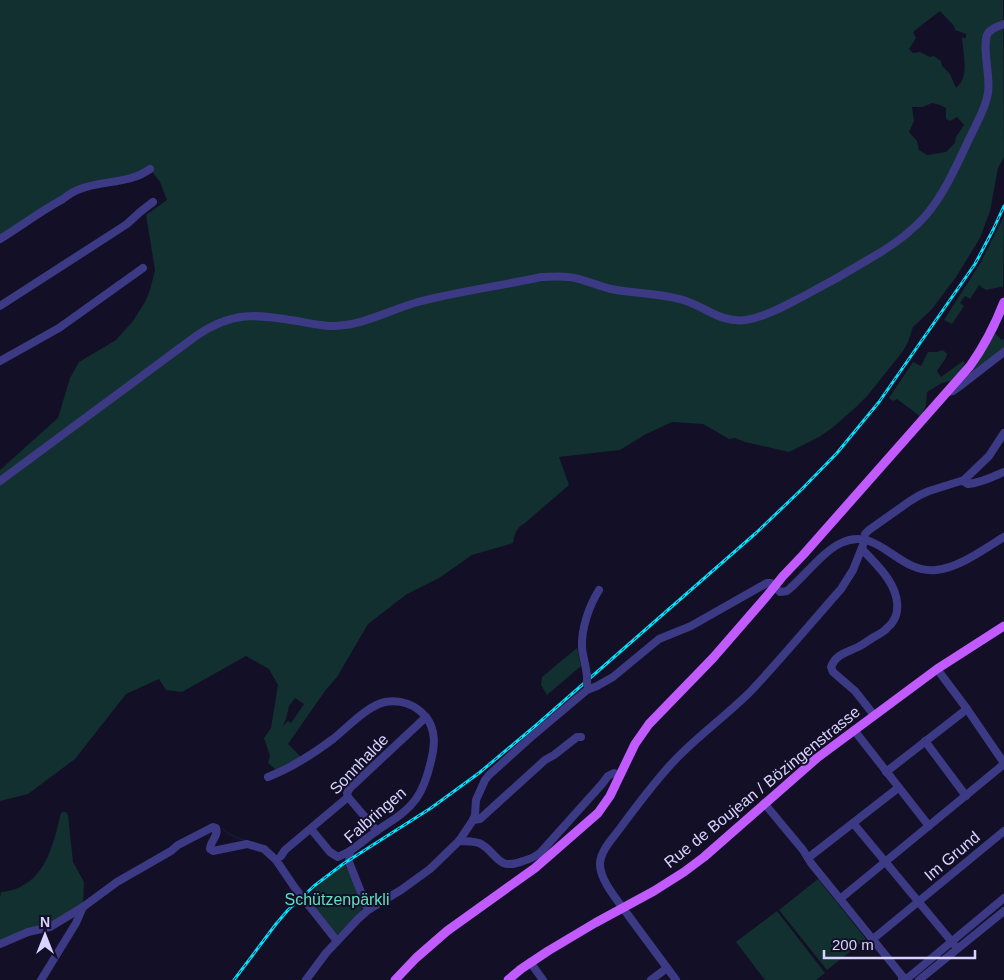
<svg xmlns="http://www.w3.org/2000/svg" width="1004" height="980" font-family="Helvetica,sans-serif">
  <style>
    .green { fill: #12302f; fill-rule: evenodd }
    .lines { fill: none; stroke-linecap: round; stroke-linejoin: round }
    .stream { stroke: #0c2248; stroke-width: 1 }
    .minor { stroke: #3d3a85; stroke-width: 8 }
    .major { stroke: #c25bff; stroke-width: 9 }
    .rail-casing { stroke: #00e5ff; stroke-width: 3 }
    .rail { stroke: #130f26; stroke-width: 1; stroke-dasharray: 4; stroke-linecap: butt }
    .minor-bridge { stroke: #3d3a85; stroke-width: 8 }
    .labels { text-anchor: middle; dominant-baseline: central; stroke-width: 4; stroke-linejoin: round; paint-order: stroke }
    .street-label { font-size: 16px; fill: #d9d4ff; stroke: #130f26 }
    .park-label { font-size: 16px; fill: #5fe0c0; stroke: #130f26 }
  </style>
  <rect width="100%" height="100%" fill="#130f26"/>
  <!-- green -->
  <g class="green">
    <path d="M0,0h1003l1,157 -6,11 -8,43 -10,27 -24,39 -24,32 -19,18 -5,15 -5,9 -35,44 -14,14 -22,19 -13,9 -30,15 -44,-10 -10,-4 -6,1 -26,-15 -31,-2 -26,12 -26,16 -61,7 10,28 -44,38c-9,5 -10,10 -12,20l-41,12 -33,23 -32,16 -39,30 -31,53 -12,14 -37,53 13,13 -25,13 -8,-7 2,-7 -6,-18 7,-10 7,-43 -9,-16 -23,-13 -64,36 -16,-2 -7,-11 -33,15 -51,65 -47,35 -28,7v-331l58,-52 12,-40 9,-16 37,-22 17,-19 12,-19 5,-12 5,-20 -9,-55 21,-15 -7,-18 -10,-13 -59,16 -91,54zM940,11l14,15 1,4 11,4v4h-4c1,16 8,39 -6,50l-6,-14 -8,-8 -1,-5 -7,-5 -4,1 -10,-5 -7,1 -4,-4 7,-11 -3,-6zM932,103l8,2 6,3v11l4,2 7,-4 7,8 -8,12 -1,6 -9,9 -19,3 -8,-5 -2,-9 -8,-9 5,-11 -2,-14h11zM295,698l9,6 -13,19 -3,-2 -5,5 3,-7 3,-13z"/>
    <path d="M1004,216l-1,71h-3l-14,3 -7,-5 -9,14 -5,-3 -5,7 4,3 -12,18 -8,-4 37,-58z"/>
    <path d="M995,333l7,7 2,-1v10l-36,29z"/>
    <path d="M943,350l4,4c-1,6 -7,11 -10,17l4,6 22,-16 2,2 -11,17 -12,3 -15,9 -1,13 -5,12 -24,-18 -4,2 -4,-3 24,-36 8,4 7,-14h9z"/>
    <path d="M577,648l4,18 -34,29 -6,-10 1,-8z"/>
    <path d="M63,812h3l2,3 5,47 11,20 -1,25 -33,20 -50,17v-46l1,-6c7,-1 14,-2 19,-5 28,-13 34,-47 41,-74z"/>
    <path d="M345,865l18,35 -2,11 -24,24 -30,-36c10,-15 23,-24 38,-34z"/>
    <path d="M818,879l48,60 -39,31 -48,-60z"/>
    <path d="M777,911l48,62 -9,7h-51l-29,-38z"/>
  </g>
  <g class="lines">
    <!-- stream -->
    <path class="stream" d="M223,829c7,7 15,9 24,12"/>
    <!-- minor -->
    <g class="minor">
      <path d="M0,239c21,-13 41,-28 63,-40 5,-4 11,-8 17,-10 23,-9 50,-5 70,-20"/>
      <path d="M0,306l127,-82 13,-12 13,-10"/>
      <path d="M0,361l59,-33 84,-60"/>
      <path d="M947,392l6,-1 7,-5 44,-34"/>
      <path d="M0,481l196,-145c36,-25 60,-22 101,-15 11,2 23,5 34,5 32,0 58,-16 87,-24 41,-11 83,-16 123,-25 9,0 18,-1 27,0 14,1 29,9 43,12 25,5 51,4 75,12 21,7 35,22 60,19 19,-3 38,-14 56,-23 23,-12 46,-25 69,-39 21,-12 40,-25 56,-44 20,-24 33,-57 47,-85 6,-12 12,-23 14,-36 3,-16 -7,-48 0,-60 4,-5 10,-7 16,-9"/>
      <path d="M963,481l5,3c13,-1 24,-7 36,-12"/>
      <path d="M864,539l1,-5 4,-4 41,-29 10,-6 9,-4 35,-11 25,-24 15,-23"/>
      <path d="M862,549c9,10 19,19 26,30 10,15 15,36 -1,49 -3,4 -8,6 -13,9 -5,3 -10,7 -16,10 -12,6 -22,7 -27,20l2,5 22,19 19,24"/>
      <path d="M937,669l30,40 37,54"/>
      <path d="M587,676c-1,-10 -4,-19 -5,-28 -1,-19 7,-42 17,-58"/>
      <path d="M854,730l75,96"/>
      <path d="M925,741l41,55"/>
      <path d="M886,772l81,-63"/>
      <path d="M268,777c23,-9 45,-23 65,-38 15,-12 34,-33 52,-37 16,-3 31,3 41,15 10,13 9,28 5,44 -3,13 -7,27 -15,38 -10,14 -25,22 -38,31 -10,7 -18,14 -28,21l-1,11 19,48"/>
      <path d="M348,797l29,34"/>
      <path d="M764,803l39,47 8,13 88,109 3,4v4"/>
      <path d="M473,820l7,-1 65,-59 9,-5 23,-18h4"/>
      <path d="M853,823l104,125"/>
      <path d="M311,829l19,23 8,5 12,-6"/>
      <path d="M459,841c6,0 13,0 20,2 18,8 17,29 44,18 7,-2 13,-4 18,-9l61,-68 6,-8 6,-3 6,2"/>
      <path d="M281,856l4,-6 63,-53 -1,-4 3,-5 76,-71"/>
      <path d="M808,858l90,-70"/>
      <path d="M840,899l164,-135"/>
      <path d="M873,939l131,-108"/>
      <path d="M0,944l28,-12 22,-5 33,-20 34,-25 54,-31 7,-6 35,-18 3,1c3,8 -6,13 -6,21l3,2 34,-7 17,5 12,11 19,28 42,53"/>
      <path d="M530,962l13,18"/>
      <path d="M41,980l35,-57 7,-16"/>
      <path d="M306,980l20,-27 32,-34 10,-9 33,-20 29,-21 29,-28 14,-21 2,-5 1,-15 9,-20 4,-5 41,-37 57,-48 10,-4 16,-9 46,-38 32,-13 76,-43h4l9,9 7,-1c17,-14 35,-39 54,-48 38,-18 56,31 95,27 23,-2 48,-21 68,-33"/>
      <path d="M651,980l16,-12"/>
      <path d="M676,980l-48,-65c-9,-13 -29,-35 -28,-52 1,-13 13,-25 21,-36 17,-23 34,-46 54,-67 24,-25 52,-45 76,-69 31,-33 60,-68 90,-102l12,-19 12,-30"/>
      <path d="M902,980l7,-3 95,-79"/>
      <path d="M919,980l85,-69"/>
    </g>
    <!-- major -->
    <g class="major">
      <path d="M395,980l21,-22 31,-27 88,-63 63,-55 12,-17 25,-52 14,-20 64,-66 53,-61 17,-21 20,-21 167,-189c15,-21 25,-41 34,-64"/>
      <path d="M508,980l13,-11 27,-18 47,-28 59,-32 30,-19 20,-15 113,-99 120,-89 67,-43"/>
    </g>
    <defs>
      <path id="rail" d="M234,980l42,-56 12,-14 26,-24 29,-22 88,-56 48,-35 55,-46 222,-194 46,-44 35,-36 42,-51 96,-138 18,-34 11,-24"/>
    </defs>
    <!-- rail casing -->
    <use href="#rail" class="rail-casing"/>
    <!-- rail -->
    <use href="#rail" class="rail"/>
    <!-- minor-bridge -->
    <path class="minor-bridge" d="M587,684v-8"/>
  </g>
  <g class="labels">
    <!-- street labels -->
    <g class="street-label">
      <text transform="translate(359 764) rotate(-46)">Sonnhalde</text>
      <text transform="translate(762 787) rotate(-39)">Rue de Boujean / Bözingenstrasse</text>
      <text transform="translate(375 815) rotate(-41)">Falbringen</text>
      <text transform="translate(952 856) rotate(-40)">Im Grund</text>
    </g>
    <!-- park labels -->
    <g class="park-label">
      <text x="337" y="899">Schützenpärkli</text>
    </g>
  </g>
  <!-- north arrow -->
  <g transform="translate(45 935)" stroke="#130f26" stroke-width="4" paint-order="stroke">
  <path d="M0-4L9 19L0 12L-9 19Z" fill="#d9d4ff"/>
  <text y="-8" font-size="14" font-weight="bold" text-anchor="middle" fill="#d9d4ff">N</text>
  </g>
  <!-- scale -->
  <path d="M824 950v8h151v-8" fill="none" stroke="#d9d4ff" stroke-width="2.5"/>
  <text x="832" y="950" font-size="15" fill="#d9d4ff" stroke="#130f26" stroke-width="4" paint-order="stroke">200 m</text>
</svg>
